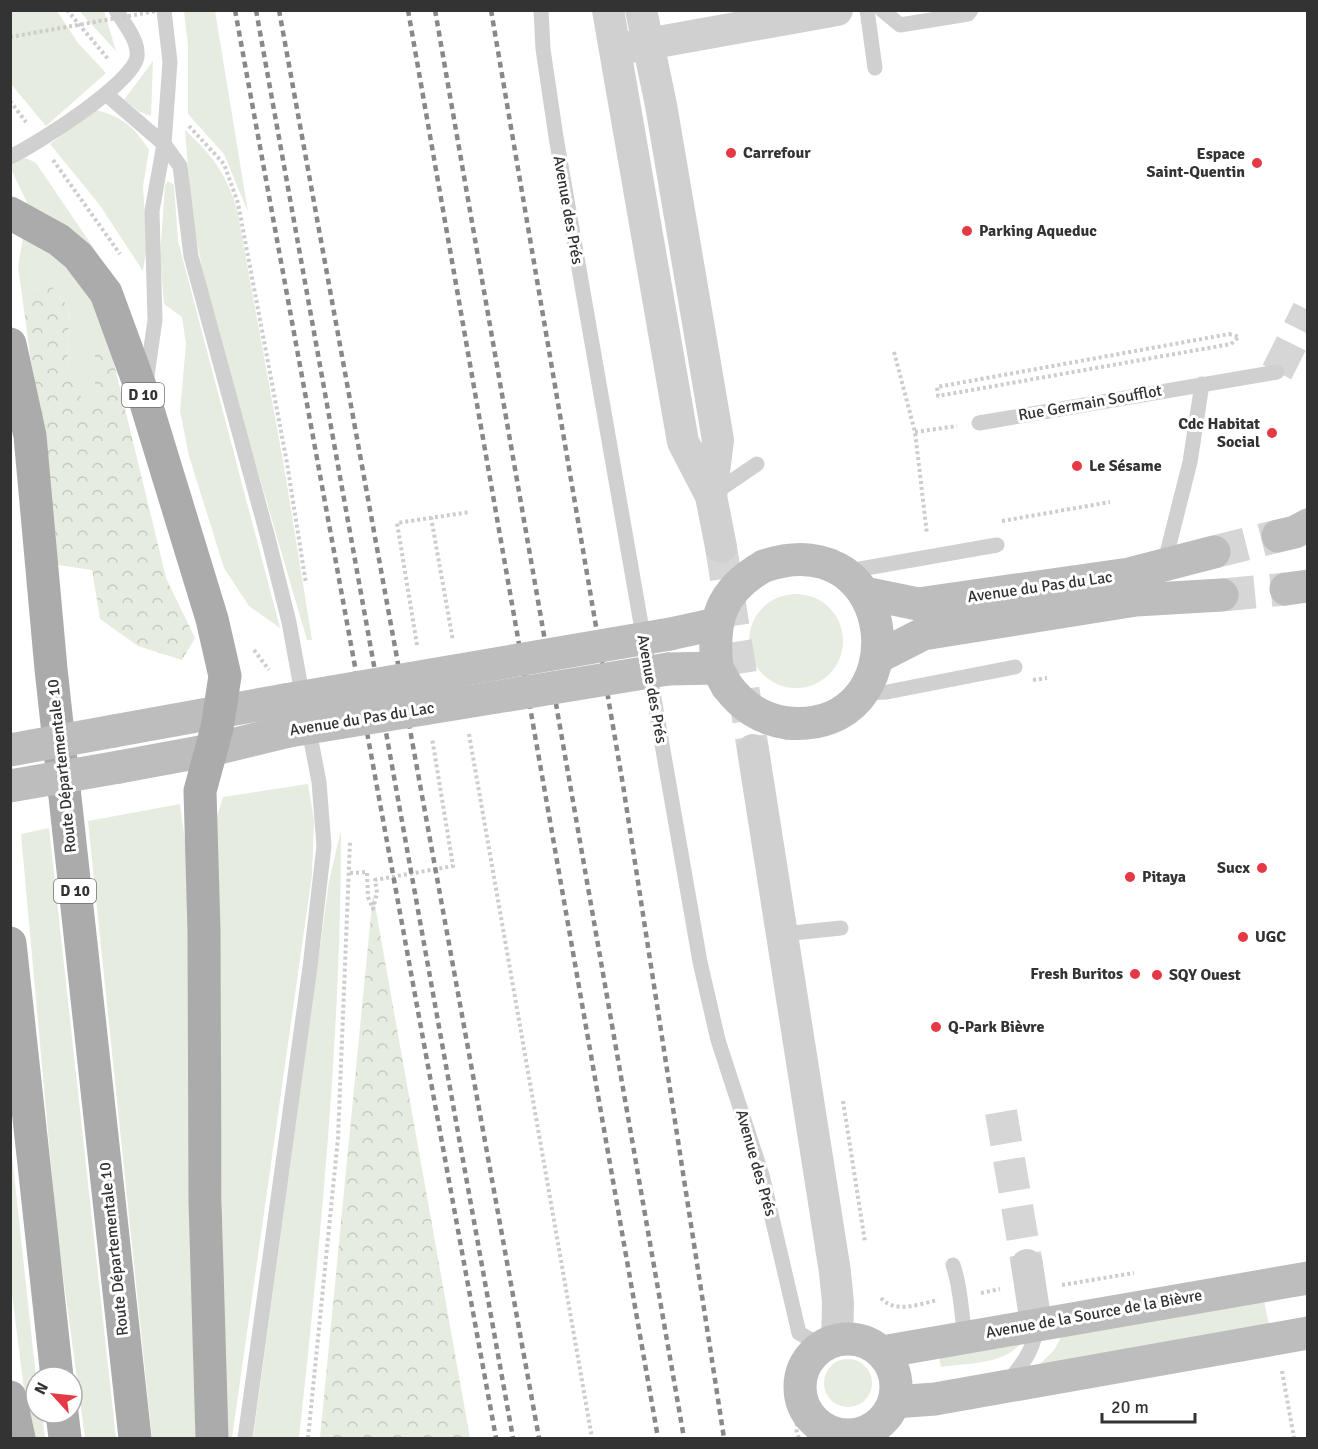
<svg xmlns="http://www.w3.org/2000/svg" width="1318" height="1449" font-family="Signika,sans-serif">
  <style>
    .green { fill: #e6ecdf }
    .forest { fill: url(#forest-crowns) }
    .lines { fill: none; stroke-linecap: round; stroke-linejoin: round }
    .street-tunnel { stroke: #d6d6d6; stroke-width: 32; stroke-dasharray: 32 16; stroke-linecap: butt }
    .secondary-tunnel { stroke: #d6d6d6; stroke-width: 33; stroke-dasharray: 33 16; stroke-linecap: butt }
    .path { stroke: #cdcdcd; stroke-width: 4; stroke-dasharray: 3 3; stroke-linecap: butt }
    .lane { stroke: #d0d0d0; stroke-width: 15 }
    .street { stroke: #d0d0d0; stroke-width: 32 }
    .secondary { stroke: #bdbdbd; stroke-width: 33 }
    .primary { stroke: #ababab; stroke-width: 33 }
    .rail { stroke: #888; stroke-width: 4.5; stroke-dasharray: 6 4.5; stroke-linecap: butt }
    .path-bridge { stroke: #cdcdcd; stroke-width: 4; stroke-dasharray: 3 3; stroke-linecap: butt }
    .secondary-bridge { stroke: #bdbdbd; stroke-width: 33 }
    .poi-dot { fill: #e63946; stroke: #fff; stroke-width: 2 }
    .labels { text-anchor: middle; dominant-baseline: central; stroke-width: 6; stroke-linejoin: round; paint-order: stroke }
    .shield { fill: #fff; stroke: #707070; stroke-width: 1.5 }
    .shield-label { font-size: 15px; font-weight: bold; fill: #333 }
    .poi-label { font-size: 16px; font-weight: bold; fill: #333; stroke: #fff; text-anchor: start }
    .street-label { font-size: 16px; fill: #333; stroke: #fff }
  </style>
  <defs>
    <pattern id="forest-crowns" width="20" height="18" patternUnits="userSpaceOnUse" patternTransform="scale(1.5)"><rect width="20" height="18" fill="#e6ecdf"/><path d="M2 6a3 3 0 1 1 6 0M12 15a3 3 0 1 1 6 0" fill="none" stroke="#c6cbc0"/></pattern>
  </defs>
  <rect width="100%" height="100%" fill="#fff"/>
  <!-- green -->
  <g class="green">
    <path d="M10,11h47l21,32 28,30 -60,53 -35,-42z"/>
    <path d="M80,11h24l12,40 -35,-38z"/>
    <path d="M184,11h31l33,201 -24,-58 -36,-40v-68z"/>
    <path d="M153,61l-2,55 -11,-4 -16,-12z"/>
    <path d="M96,110c26,6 39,18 53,40l-6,36 4,59 -4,26 -44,-67 -49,-60z"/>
    <path d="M185,130c28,26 40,42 52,79l47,257 28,174h-5l-97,-332 -18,-92z"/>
    <path d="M26,158l10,5 69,102 -73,-52 -21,-44v-7z"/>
    <path d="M168,181l6,4 4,56 102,387 -31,-22 -25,-38 -35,-112 -9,-45 6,-67 -4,-27 -18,-13 -4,-47 5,-72z"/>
    <path d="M24,231l23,11 48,58 16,51 -16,-11v71c-36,-28 -27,-62 -25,-102l-21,-26 -27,12 -4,-28z"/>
    <circle cx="796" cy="641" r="47"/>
    <path d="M308,784l6,36 -2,55 -80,563h-7l-8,-622 6,-19z"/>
    <path d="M180,804l7,52 16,582h-51l-64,-617z"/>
    <path d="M49,828l67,610h-31l-28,-207 -36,-397z"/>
    <path d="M341,830c0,204 -20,406 -42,608h-46l76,-557z"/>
    <path d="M10,1137l26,240v36h6l3,25h-15l-20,-160z"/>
    <path d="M1263,1296l6,29 -229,39 14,-14 11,-20z"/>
    <path d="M1024,1338c-14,27 -56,25 -83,29l-3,-15z"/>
    <circle cx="848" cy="1383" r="24"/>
  </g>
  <!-- forest -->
  <g class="forest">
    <path d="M49,283l21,26c-2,39 -11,74 25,101v-70l16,11 55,227 29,60 -13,22 -44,-14 -38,-27 -8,-49 -34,-5 -36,-270z"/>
    <path d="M373,894l97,544h-150z"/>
  </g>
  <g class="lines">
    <!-- street-tunnel -->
    <g class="street-tunnel">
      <path d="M1277,372l31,-62"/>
      <path d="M721,547l32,203"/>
      <path d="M1001,1112l26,153"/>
    </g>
    <!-- secondary-tunnel -->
    <g class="secondary-tunnel">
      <path d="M1214,552l64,-16"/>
      <path d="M1222,595l64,-6"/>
    </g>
    <!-- path -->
    <g class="path">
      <path d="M67,10l42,50"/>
      <path d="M10,101l16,21"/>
      <path d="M189,126l35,38 14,39 49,260 19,121"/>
      <path d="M53,160l67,94"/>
      <path d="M1229,334l10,3 -8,7 -293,52 -1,-9z"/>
      <path d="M894,352l21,80 12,102"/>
      <path d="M915,432l42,-6"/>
      <path d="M431,517l22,124"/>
      <path d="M1002,521l108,-19"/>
      <path d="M417,645l-20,-122 73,-11"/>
      <path d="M254,650l15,20"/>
      <path d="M1033,680l14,-2"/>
      <path d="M469,734l123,704"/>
      <path d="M350,873l17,-1 1,25 5,12 4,-16 -2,-13 78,-14 -21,-128"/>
      <path d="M843,1101l22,141"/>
      <path d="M1062,1285l72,-12"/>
      <path d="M981,1293l19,-4"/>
      <path d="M881,1298c14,16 38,6 57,2"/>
      <path d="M1282,1371l12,67"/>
      <path d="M308,1438l30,-300 12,-297"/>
      <path d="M799,1438c-6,-12 0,-19 7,-30"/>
    </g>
    <!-- lane -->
    <g class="lane">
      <path d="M541,10l2,39 13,88 144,825 18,78 44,135 37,158 23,13"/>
      <path d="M867,10l8,58"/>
      <path d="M882,10l18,15 68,-11 3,-4"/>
      <path d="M106,94l58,50 16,22 11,90 77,282 21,84 14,77"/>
      <path d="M10,157c26,-12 123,-74 127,-100 2,-17 -13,-33 -21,-47"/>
      <path d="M146,383l9,-63 -3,-109 12,-67 6,-82 -6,-52"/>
      <path d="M979,423l298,-51"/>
      <path d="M713,494l44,-30"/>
      <path d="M1164,565l26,-103 12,-78"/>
      <path d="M843,572l154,-27"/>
      <path d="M862,693l25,-1 128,-25"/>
      <path d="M783,934l58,-6"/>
      <path d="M953,1265c8,22 8,47 12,71"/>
      <path d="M1007,1384c14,-19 29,-35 29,-60"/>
      <path d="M245,1438l65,-471 14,-121 -5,-64 -11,-57"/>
    </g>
    <!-- street -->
    <g class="street">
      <path d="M608,10l75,432 28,54 10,51"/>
      <path d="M641,10l20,95 57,335 -7,56"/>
      <path d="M625,48l212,-38"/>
      <path d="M753,750l82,522 3,31 -1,37"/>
      <path d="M1027,1265l9,59"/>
    </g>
    <!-- secondary -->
    <g class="secondary">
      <path d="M1278,536l17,-4 13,-7"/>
      <path d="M764,566c138,-46 156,169 23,157"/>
      <path d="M1286,589l22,-3"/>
      <path d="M864,593l54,11 211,-30 85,-22"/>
      <path d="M670,634l46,-10"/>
      <path d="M878,657l45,-23 213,-34 86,-5"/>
      <path d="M668,669l49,-1 10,18"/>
      <path d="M114,731l171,-31"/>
      <path d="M119,767l92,-17 78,-19"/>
      <circle cx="848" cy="1387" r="48"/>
      <path d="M882,1352l426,-74"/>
      <path d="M894,1402l41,-3 373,-66"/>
    </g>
    <!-- primary -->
    <g class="primary">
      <path d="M10,213l49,27 19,16 28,37 38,104 68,222 13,57 -8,52 -17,63 4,140 1,270 7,237"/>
      <path d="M10,344l20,92 21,233 84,769"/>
      <path d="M10,943l47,434"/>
      <path d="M10,1397l9,41"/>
      <path d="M62,1413l3,25"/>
    </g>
    <!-- rail -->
    <g class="rail">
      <path d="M235,10l261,1428"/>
      <path d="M256,10l257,1428"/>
      <path d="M279,10l260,1428"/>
      <path d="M408,10l250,1428"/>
      <path d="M435,10l249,1428"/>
      <path d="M491,10l132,775 101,653"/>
    </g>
    <!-- path-bridge -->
    <path class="path-bridge" d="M10,37l152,-27"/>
    <!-- secondary-bridge -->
    <g class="secondary-bridge">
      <path d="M717,668c-5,-48 3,-77 47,-102"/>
      <path d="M727,686c16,21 34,33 60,37"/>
      <path d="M285,700l385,-66"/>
      <path d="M289,731l379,-62"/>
      <path d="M10,750l104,-19"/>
      <path d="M10,786l109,-19"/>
    </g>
  </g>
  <!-- markers -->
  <g class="poi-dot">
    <circle cx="731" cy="153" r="6"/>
    <circle cx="1257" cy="163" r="6"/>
    <circle cx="967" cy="231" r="6"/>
    <circle cx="1272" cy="433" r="6"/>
    <circle cx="1077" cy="466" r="6"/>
    <circle cx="1262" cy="868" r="6"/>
    <circle cx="1130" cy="877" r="6"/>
    <circle cx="1243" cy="937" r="6"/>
    <circle cx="1135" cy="974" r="6"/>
    <circle cx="1157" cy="975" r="6"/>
    <circle cx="936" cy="1027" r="6"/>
  </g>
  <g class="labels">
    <!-- shield labels -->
    <g class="shield">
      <rect x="122" y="383" width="42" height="24" rx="4.5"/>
      <rect x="54" y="879" width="42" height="24" rx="4.5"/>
    </g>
    <g class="shield-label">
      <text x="143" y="395">D 10</text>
      <text x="75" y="891">D 10</text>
    </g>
    <!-- poi labels -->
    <g class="poi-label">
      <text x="743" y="153">Carrefour</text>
      <text x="1245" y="154" text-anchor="end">Espace<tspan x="1245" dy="18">Saint-Quentin</tspan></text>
      <text x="979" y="231">Parking Aqueduc</text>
      <text x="1260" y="424" text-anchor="end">Cdc Habitat<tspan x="1260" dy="18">Social</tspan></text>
      <text x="1089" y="466">Le Sésame</text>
      <text x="1250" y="868" text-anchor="end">Sucx</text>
      <text x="1142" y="877">Pitaya</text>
      <text x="1255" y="937">UGC</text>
      <text x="1123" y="974" text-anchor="end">Fresh Buritos</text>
      <text x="1169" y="975">SQY Ouest</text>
      <text x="948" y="1027">Q-Park Bièvre</text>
    </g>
    <!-- street labels -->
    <g class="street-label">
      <text transform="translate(568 210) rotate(80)">Avenue des Prés</text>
      <text transform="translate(1090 403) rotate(-10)">Rue Germain Soufflot</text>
      <text transform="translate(1040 587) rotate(-8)">Avenue du Pas du Lac</text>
      <text transform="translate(652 689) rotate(80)">Avenue des Prés</text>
      <text transform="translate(362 719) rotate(-9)">Avenue du Pas du Lac</text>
      <text transform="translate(62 766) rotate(-96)">Route Départementale 10</text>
      <text transform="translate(756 1163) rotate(74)">Avenue des Prés</text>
      <text transform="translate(114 1249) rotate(-96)">Route Départementale 10</text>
      <text transform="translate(1094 1314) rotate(-10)">Avenue de la Source de la Bièvre</text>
    </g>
  </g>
  <!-- border -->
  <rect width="1318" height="1449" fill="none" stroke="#333333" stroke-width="24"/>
  <!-- north arrow -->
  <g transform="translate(54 1395) rotate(297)"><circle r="28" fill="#ffffff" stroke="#adadad" stroke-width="1.5"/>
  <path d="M0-4.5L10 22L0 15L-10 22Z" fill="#e63946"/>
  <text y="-9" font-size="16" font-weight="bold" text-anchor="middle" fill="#333333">N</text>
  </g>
  <!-- scale -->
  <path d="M1102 1413v9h93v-9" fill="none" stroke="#333333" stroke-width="3"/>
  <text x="1111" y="1413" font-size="18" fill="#333333" stroke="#ffffff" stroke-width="4.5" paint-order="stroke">20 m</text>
</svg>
